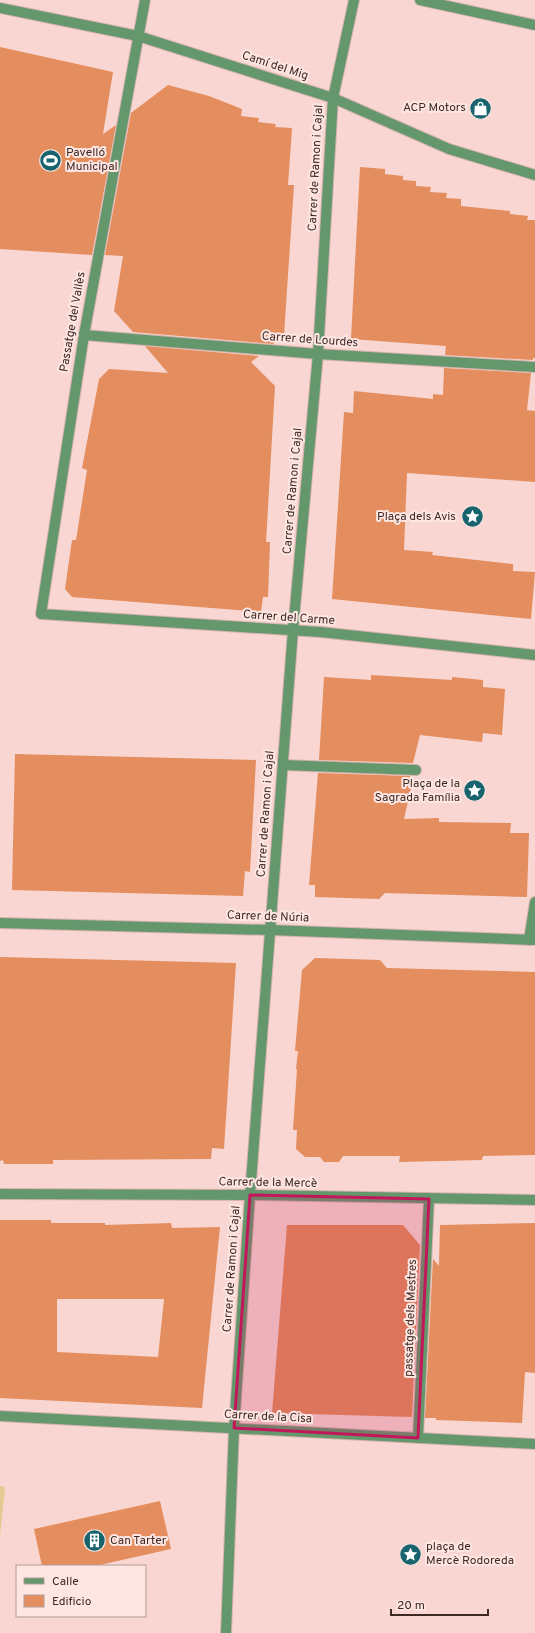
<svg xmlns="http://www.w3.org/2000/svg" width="535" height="1633" font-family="Overpass,sans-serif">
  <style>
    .green { fill: #e2ca91 }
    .building { fill: #e48d5e; fill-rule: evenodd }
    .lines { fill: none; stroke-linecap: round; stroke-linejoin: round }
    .minor-casing { stroke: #d4b3af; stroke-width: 12 }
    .minor { stroke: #65976d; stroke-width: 10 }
    .marked { fill: #c2185b; fill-opacity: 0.2; stroke: #c2185b; stroke-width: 3; stroke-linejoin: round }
    .labels { text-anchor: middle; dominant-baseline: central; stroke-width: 4; stroke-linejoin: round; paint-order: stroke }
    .street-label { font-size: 12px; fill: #3e2925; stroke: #fee7e3 }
    .poi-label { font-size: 12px; fill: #3e2925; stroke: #fee7e3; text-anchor: end }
  </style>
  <rect width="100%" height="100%" fill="#f9d6d1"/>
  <!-- green -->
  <path class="green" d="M0,1486l5,1 -5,49z"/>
  <!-- building -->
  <g class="building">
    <path d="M0,47l113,25 -10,62 13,-9 -24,130 -92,-6z"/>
    <path d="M168,85l41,11 33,13 -1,7 18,2 -1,4 18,2 -1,3 17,1 -4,57h6l-10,150 -11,9 -140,-12 -19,-21 9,-55 -18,-1 26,-142z"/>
    <path d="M360,167l25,2v5l18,2v4l13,1v5l15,1 -1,5 17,1 -1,5 15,1v7l49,5v3l18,2 -1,4h8v138h-2v2l-88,-5 1,-9 -95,-7z"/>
    <path d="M145,346l114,10 -8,6 24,24 -9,156h4l-2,55h-5l-2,15 -189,-15 -7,-8 7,-49h4l11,-70 -5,-2 17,-89 10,-10 59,4z"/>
    <path d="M444,368l87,5 -4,37 8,1v71l-128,-9 -3,77 29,2 -1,3 81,9v7l22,1 -4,47 -199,-20 12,-187 9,1 1,-22 79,8v-5l10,1z"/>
    <path d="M371,675l81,5v-3l31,3v7l22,2 -3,46 -19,-2 -1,9 -62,-7 -7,28 -94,-3 5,-83 47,3z"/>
    <path d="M15,754l241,6 -6,112 -5,-1 -2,25 -231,-6z"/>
    <path d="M318,773l92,3 -2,12h3l-7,31 35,-1v4l72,1 -1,10h19l-2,64 -142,-4 -6,6 -64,-2v-12h-6z"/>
    <path d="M0,957l236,6 -12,186 -12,-1 -1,11 -158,1v4h-49l-1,-4 -3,1z"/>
    <path d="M315,958l65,2 7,8 148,4v183l-52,1 -1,4 -83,2 1,-6h-57l-4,6h-15l-4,-5h-15l-9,-8 1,-19h-4l4,-61h-1l2,-18h-3l7,-81z"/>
    <path d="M0,1220h51v3h54v2l66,-2 1,5 48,-1 -18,181 -202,-10zM57,1299h107l-6,58 -101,-5z"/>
    <path d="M535,1223v150l-10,-1 -3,51 -86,-3v-2h-11l8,-159 6,7 1,-41z"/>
    <path d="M287,1225h116l17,20 -8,172 -140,-4z"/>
    <path d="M160,1501l11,48 -76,17h-53l-8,-37z"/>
  </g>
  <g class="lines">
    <defs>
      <g id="minor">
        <path d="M145,0l-61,335 -43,279 279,18 215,23"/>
        <path d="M420,0l115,25"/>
        <path d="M0,8l138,28 195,62 116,51 86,26"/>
        <path d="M84,335l234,19 217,13"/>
        <path d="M283,765l133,5"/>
        <path d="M0,923l270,7 265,10"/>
        <path d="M529,940l6,-38"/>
        <path d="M0,1194l250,1 285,5"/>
        <path d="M0,1416l535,28"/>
        <path d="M418,1438l11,-239"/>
        <path d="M226,1633l8,-205 16,-233 43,-565 25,-276 15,-256 21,-98"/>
      </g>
    </defs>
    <!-- minor casing -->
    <use href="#minor" class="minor-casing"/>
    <!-- minor -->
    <use href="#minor" class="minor"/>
  </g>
  <!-- marked area -->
  <path class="marked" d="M250,1195l179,4 -11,239 -184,-10z"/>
  <!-- icons -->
  <defs>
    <symbol id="shop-disc" viewBox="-11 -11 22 22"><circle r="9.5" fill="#18646e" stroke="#fee7e3"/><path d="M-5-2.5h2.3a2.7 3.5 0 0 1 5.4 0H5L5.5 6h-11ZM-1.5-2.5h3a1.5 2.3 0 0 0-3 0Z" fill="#fff"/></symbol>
    <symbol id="stadium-disc" viewBox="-11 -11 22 22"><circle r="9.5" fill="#18646e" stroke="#fee7e3"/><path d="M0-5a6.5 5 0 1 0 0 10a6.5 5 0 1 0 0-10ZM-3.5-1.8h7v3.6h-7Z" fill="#fff"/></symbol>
    <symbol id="sight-disc" viewBox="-11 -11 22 22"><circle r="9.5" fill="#18646e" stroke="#fee7e3"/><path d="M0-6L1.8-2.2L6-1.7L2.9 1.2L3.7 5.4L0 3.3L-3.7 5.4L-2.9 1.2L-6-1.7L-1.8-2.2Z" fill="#fff"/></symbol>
    <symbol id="building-disc" viewBox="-11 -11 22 22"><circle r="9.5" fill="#18646e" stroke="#fee7e3"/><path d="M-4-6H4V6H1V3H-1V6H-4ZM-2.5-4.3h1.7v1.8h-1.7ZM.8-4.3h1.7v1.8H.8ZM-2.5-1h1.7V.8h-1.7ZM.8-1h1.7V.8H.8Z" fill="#fff"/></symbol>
  </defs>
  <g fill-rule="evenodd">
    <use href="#shop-disc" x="468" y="96" width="25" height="25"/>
    <use href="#stadium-disc" x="38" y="148" width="25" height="25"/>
    <use href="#sight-disc" x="460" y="504" width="25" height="25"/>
    <use href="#sight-disc" x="462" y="778" width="25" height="25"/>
    <use href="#building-disc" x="82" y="1528" width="25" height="25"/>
    <use href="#sight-disc" x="398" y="1542" width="25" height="25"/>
  </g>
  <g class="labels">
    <!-- street labels -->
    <g class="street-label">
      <text transform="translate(275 66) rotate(18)">Camí del Mig</text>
      <text transform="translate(316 168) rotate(-87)">Carrer de Ramon i Cajal</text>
      <text transform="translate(73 322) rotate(-80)">Passatge del Vallès</text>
      <text transform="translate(310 340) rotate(4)">Carrer de Lourdes</text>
      <text transform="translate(293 491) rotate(-85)">Carrer de Ramon i Cajal</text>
      <text transform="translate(289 618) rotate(4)">Carrer del Carme</text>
      <text transform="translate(266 814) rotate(-86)">Carrer de Ramon i Cajal</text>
      <text transform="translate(268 917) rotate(2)">Carrer de Núria</text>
      <text transform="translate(268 1183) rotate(1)">Carrer de la Mercè</text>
      <text transform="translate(232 1269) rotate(-86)">Carrer de Ramon i Cajal</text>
      <text transform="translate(411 1318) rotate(-88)">passatge dels Mestres</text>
      <text transform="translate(268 1417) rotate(3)">Carrer de la Cisa</text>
    </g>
    <!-- poi labels -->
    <g class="poi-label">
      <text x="466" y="108">ACP Motors</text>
      <text x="66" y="153" text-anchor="start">Pavelló<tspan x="66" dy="14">Municipal</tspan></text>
      <text x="456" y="517">Plaça dels Avis</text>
      <text x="460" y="784">Plaça de la<tspan x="460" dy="14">Sagrada Família</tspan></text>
      <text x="110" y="1541" text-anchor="start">Can Tarter</text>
      <text x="426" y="1547" text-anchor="start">plaça de<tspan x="426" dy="14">Mercè Rodoreda</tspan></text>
    </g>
  </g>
  <!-- legend -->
  <rect x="16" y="1565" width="130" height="52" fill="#fee7e3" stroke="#b19b97"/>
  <rect x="24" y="1578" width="20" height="6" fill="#65976d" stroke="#b19b97"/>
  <text x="52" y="1585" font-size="12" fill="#3e2925">Calle</text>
  <rect x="24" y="1595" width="20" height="12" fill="#e48d5e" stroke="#b19b97"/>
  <text x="52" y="1605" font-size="12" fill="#3e2925">Edificio</text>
  <!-- scale -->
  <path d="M391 1609v6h97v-6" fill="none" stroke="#3e2925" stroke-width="2"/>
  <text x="397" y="1609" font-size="12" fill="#3e2925" stroke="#fee7e3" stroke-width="3" paint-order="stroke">20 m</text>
</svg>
